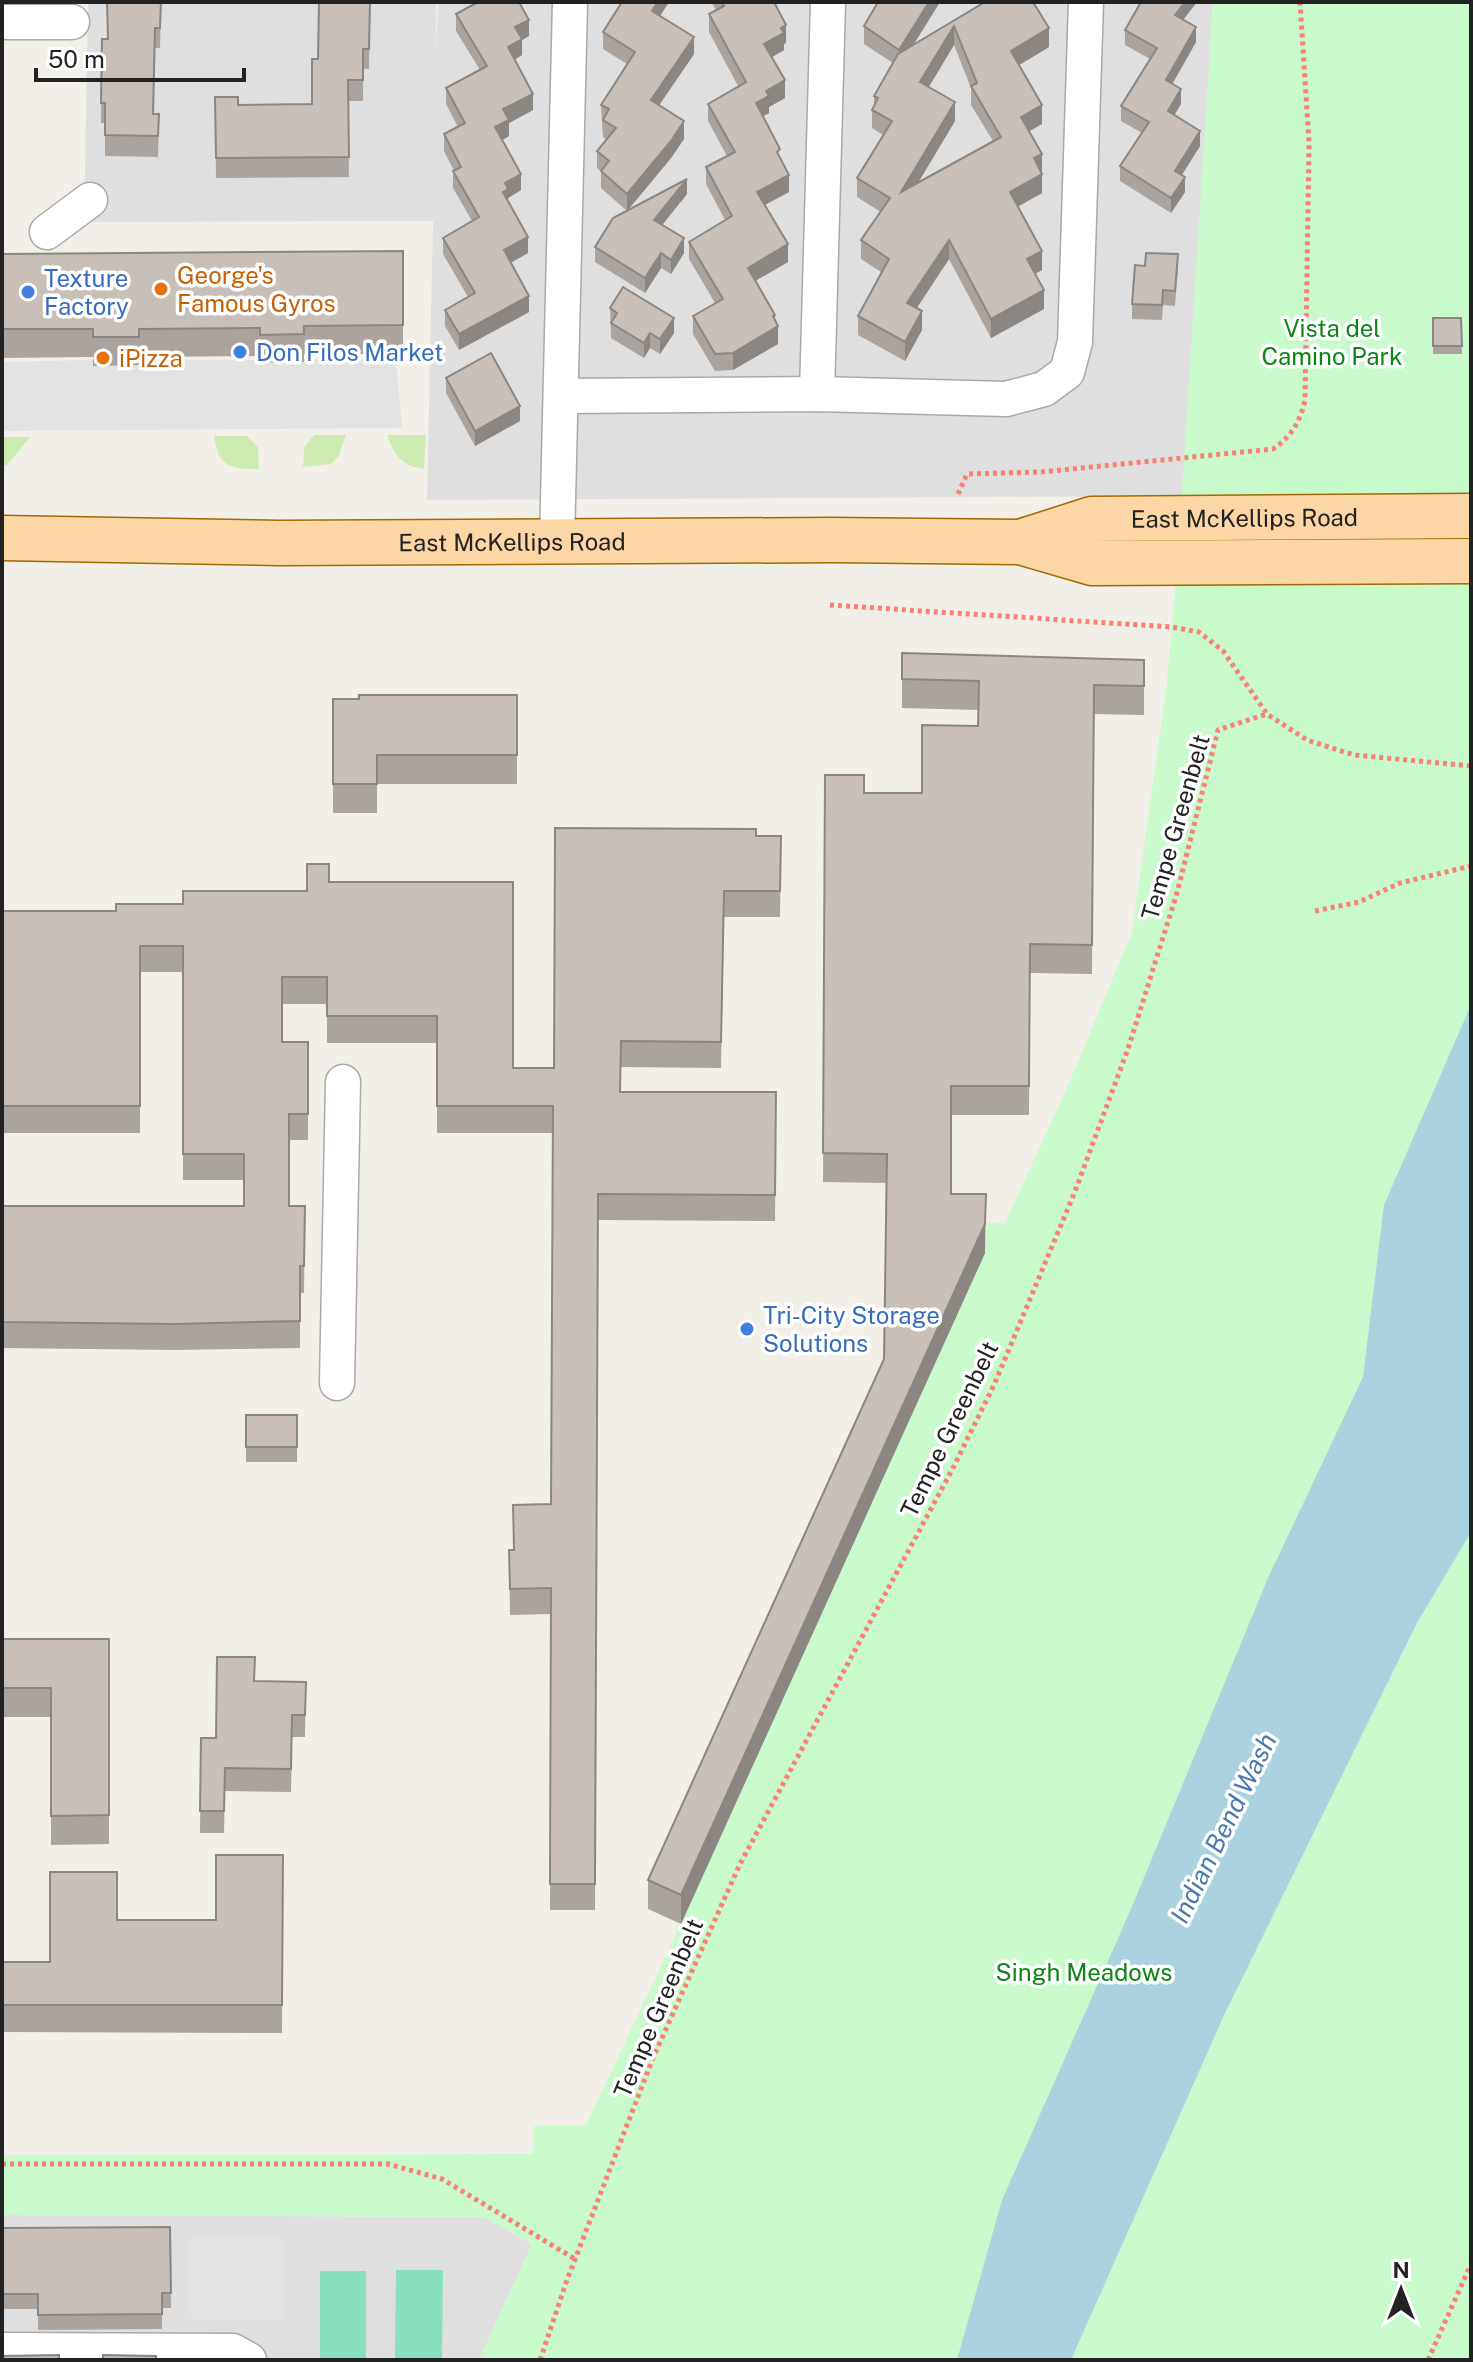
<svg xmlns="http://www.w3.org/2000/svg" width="1473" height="2362" font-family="'Public Sans',sans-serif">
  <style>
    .residential { fill: #e0dfdf }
    .grass { fill: #cdebb0 }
    .park { fill: #c8facc }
    .pitch { fill: #88e0be }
    .parking { fill: #e2e2e2 }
    .water { fill: #aad3df }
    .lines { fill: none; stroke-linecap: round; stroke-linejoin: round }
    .minor-casing { stroke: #a9a9a9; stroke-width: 37 }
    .major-casing { stroke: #a06b00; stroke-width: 47 }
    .path { stroke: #fa8072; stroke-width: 5; stroke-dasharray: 4 4; stroke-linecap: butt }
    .minor { stroke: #fff; stroke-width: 34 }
    .major { stroke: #fcd6a4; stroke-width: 44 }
    .wall { fill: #aba49e; fill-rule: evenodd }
    .shaded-wall { fill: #8b8681 }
    .building { fill: #c7bfb8; stroke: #8b8681; stroke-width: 2; fill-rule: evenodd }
    .food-dot { fill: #e8710a; stroke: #fff; stroke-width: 3 }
    .shop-dot { fill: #3f7fe0; stroke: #fff; stroke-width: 3 }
    .labels { text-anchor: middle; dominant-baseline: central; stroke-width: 7; stroke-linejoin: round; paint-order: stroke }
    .food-label { font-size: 24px; fill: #c56008; stroke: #fff; text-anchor: start }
    .shop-label { font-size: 24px; fill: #366cbe; stroke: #fff; text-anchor: start }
    .park-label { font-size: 24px; fill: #0c8416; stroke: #fff }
    .street-label { font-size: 24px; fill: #222; stroke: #fff }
    .water-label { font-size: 26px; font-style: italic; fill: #4a7aab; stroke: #fff }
  </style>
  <rect width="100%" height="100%" fill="#f2efe9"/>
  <!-- residential -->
  <g class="residential">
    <path d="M88,2h348v50l2,-50h775l-30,494 -756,4 6,-279 -349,1z"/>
    <path d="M2,2215l482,2 48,27 -53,116h-477z"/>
  </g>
  <!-- grass -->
  <g class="grass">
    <path d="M314,435h32l-8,22 -7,7 -28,3 1,-19z"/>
    <path d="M387,435h39l-2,34c-22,-3 -30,-14 -37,-34z"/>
    <path d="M214,436h33l11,11 1,22c-29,0 -41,-2 -45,-33z"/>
    <path d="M2,437h28l-22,27 -6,3z"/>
  </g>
  <!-- park -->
  <path class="park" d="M1213,2h258v2358h-992l53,-116 -48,-27 -482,-2v-60l531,-1 1,-28 52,-1 95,-201 304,-671 1,-30h19l65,-142 62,-149 34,-242 11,-121z"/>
  <!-- pitch -->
  <g class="pitch">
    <path d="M396,2270h47l-1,90h-47z"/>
    <rect x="320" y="2271" width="46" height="89"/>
  </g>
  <!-- parking -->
  <g class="parking">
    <path d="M88,360h308l6,68 -400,3v-69z"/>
    <path d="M189,2237h94v83h-90v-4h-4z"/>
  </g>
  <!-- water -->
  <path class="water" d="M1471,1005v527l-54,91 -192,390 -154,347h-114l45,-160 129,-291 137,-331 95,-201 21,-172z"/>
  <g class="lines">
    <defs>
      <g id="minor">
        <path d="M2,22h70"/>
        <path d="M47,232l43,-32"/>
        <path d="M817,394l11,-392"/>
        <path d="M562,396l255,-2 189,5 38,-10 23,-17 8,-30 11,-340"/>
        <path d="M557,542l13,-540"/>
        <path d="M337,1383l6,-301"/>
        <path d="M2,2350l231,1 16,9"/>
      </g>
      <g id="major">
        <path id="s1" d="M2,538l277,5 553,-3 188,2 72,21 379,-2"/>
        <path id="s2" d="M1020,542l72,-23 379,-3"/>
      </g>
    </defs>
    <!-- minor casing -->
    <use href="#minor" class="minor-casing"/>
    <!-- major casing -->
    <use href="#major" class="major-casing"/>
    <!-- path -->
    <g class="path">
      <path d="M958,494l9,-20 74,-2 232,-23c19,-13 26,-26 32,-48l4,-259 -9,-140"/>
      <path d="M830,605l342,22 27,5 24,19 44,63 40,26 47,15 117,11"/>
      <path d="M1315,911l44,-9 41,-19 71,-17"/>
      <path d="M2,2164h386l54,15 133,80"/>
      <path d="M540,2360l27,-80 86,-222 87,-194 213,-396 41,-83 80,-191 54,-145 49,-156 41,-163 49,-16"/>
      <path d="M1428,2360l43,-96"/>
    </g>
    <!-- minor -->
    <use href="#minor" class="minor"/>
    <!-- major -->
    <use href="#major" class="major"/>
  </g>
  <!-- wall -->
  <g class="wall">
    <path d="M161,2l-1,46h-5l-2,66h6l-1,43 -53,-1v-33h-4l1,-84h5z"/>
    <path d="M370,2l-1,67h-6v32h-15l1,76 -133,1 -1,-81 23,8 74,-1 6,-45z"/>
    <path d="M622,2h47l-9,14 34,38 -35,51 25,34 -13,19 -43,52 59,-16 -25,31 22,28 -13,21 -10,-6 -16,25 -50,-31v-15l32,-36 -26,-23v-17l-4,-3v-17l10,-11 -4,-3 -2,-32 26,-41 -24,-15v-17z"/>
    <path d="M711,2h63l12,41 -2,1v6l-13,7 14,41 -16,9v6l-6,3 17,43 9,33 -24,13 23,57 -33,19 20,39 3,24 -45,26 -18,1 -22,-37v-18l22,-13 -26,-44v-17l36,-22 -19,-36v-17l21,-11 -19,-35v-17l30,-18 -29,-54v-18l7,-4z"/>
    <path d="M878,2h62l-27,43 72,-43 64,45 -30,18 23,59 -13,7 13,23v39l-24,13 24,64 -7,4 9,35 -53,29 -42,-79 -32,49 5,22 -17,31 -47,-26v-19l23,-44 -20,-13v-19l20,-28 -24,-15v-19l26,-43 -11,-7v-18l2,-4v-10l19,-33 -29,-19v-18zM954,45l17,43v17l22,36 -75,42 37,-62 -26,-34z"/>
    <path d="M1141,2h56l-14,18 13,22 -24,42 9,20 -7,11 26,31 -19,29 4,17 -14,21 -51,-32v-15l22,-33 -21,-12v-15l29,-47 -25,-14v-15z"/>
    <path d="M456,14l73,22 -7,4v15l-7,5 18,50 -24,13v13l-7,4 19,50 -13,8v3l20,52 -17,10 18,49 -70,38 -14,-24v-16l23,-13 -25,-43v-16l29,-17 -19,-33v-17h1l-10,-20v-17l14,-7 -12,-23v-16l34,-18 -24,-39z"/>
    <path d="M403,251v103h-99v8l-44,1v-7l-121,1v8l-46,1v-9l-91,1v-104z"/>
    <path d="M1178,269l-3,37 -12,-1 -1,15 -30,-1v-15z"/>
    <path d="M610,308l64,25 -14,21 -10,-6 -6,10 -33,-20z"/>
    <path d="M1433,318h28l1,36h-29z"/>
    <path d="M446,378l74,43 -45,25 -29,-53z"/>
    <path d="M1144,660v55l-50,-1 -2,260 -62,-1 -1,142h-78v79l34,59 -304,671 -33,-15v-29l236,-521 2,-176 -63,-1 2,-407 39,18h58l56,-67v-16l-76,-2v-29z"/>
    <path d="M517,695v89h-140v29h-44v-114z"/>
    <path d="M756,836h25l-1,81h-56l-3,151 -100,-1 -1,25h156l-1,129 -177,-1 -3,690h-45l1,-296 -41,1 -1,-65h4v-45l38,-1 2,-371h-116v-90h-110v-39h-45v38h26v98h-19v66h16l-1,87h-4v55l-126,2 -172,-2v-142h242v-26h-61v-208h-43v161h-138v-222h114l191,-20 22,-9 184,186h41z"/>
    <rect x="246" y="1415" width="51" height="47"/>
    <path d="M2,1639h107v205l-58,1v-128h-49z"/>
    <path d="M255,1681l51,1 -1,55h-13l-1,55 -66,-1 -1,42h-24l1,-95h15z"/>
    <path d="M283,1855l-1,178 -280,-1v-70h48l67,-42h99z"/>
    <path d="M170,2227l1,81h-9v21l-124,1v-21h-36v-81z"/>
  </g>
  <!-- shaded-wall -->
  <g class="shaded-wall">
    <path d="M658,2h11l-17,26v-17z"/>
    <path d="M929,2h11l-41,66v-18z"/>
    <path d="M1185,2h12l-22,28v-15z"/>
    <path d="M529,20v16l-7,4v15l-14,8v-16l7,-20z"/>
    <path d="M786,25v18l-2,1v6l-20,12v-18z"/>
    <path d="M954,26v19l-34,56v-19z"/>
    <path d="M1196,27v15l-30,53v-15z"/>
    <path d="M1049,28v19l-38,23v-19z"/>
    <path d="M694,37v17l-43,63v-17z"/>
    <path d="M785,80v18l-16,9v6l-13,7v-17l10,-12z"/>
    <path d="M1181,89v15l-13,22v-15z"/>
    <path d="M533,94v16l-24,13v13l-14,8v-17l8,-18z"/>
    <path d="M955,102v19l-54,90v-19z"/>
    <path d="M1042,105v19l-21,12v-19z"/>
    <path d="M684,121v18l-13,19 -44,53v-17z"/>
    <path d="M1200,131v15l-25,40v-15z"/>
    <path d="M1042,154v19l-8,-15z"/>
    <path d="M521,174v16l-13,8v7l-5,-13 2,-9z"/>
    <path d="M1042,174v19l-32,18v-19z"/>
    <path d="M789,175v17l-32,17v-17z"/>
    <path d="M1185,177v15l-14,21v-15z"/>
    <path d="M687,179v15l-33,41v-15z"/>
    <path d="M528,237v16l-24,13v-16z"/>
    <path d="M684,238v15l-13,21v-14z"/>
    <path d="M949,240v19l-42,63v-19z"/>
    <path d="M788,244v18l-40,23v-17z"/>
    <path d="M1042,251v19l-15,8v-19z"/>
    <path d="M661,253v15l-16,25v-15z"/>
    <path d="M1044,290v19l-53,29v-19z"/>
    <path d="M529,296v16l-70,38v-16z"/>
    <path d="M922,311v19l-17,31v-19z"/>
    <path d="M775,315v13l3,-2v18l-45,26v-17z"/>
    <path d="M674,318v15l-14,21v-15z"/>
    <path d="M650,333v15l-6,10v-15z"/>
    <path d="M520,406v15l-45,25v-15z"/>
    <path d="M986,1194l-1,59 -304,671v-29z"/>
  </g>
  <!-- building -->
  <g class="building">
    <path d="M107,2h54l-1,26h-5l-2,86h6l-1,22 -53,-1v-32h-4l1,-64h6z"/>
    <path d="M319,2h51l-1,47h-6v31h-15l1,77 -133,1 -1,-61h23v8l74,-1v-45h6z"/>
    <path d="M478,2h41l10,18 -14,7 7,12 -14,8 25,47 -30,15 6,11 -14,7 26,47 -16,9 3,6 -5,3 25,45 -24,13 25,46 -70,38 -14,-24 30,-17 -32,-55 36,-21 -26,-46 8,-4 -17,-33 21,-11 -19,-35 41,-22 -31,-52z"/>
    <path d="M622,2h36l-6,9 42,26 -43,63 33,21 -13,20 -44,53 -26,-23 8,-10 -12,-10 19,-23 -13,-8 6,-11 -8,-4 34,-53 -32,-20z"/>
    <path d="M722,2h52l12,23 -5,3 3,5 -20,11 21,36 -19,11 3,5 -13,7 24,46 -3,3 12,23 -32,17 31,52 -40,24 27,47 -2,1 5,10 -45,27 -18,1 -22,-38 30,-17 -34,-57 43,-26 -26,-49 29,-15 -27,-48 38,-22 -37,-68 15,-8z"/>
    <path d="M878,2h51l-30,48 -35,-24z"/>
    <path d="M985,2h48l16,26 -38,23 31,54 -21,12 21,37 -8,4 8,16 -32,18 32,59 -15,8 17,31 -53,29 -42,-79 -42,63 15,8 -17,31 -47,-26 31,-57 -28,-19 29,-42 -33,-20 35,-57 -20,-11 6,-12 -4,-2 24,-42zM954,26l23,57 -6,3 30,51 -100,55 54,-90 -35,-20z"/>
    <path d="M1141,2h44l-10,13 21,12 -30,53 15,9 -13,22 32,20 -25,40 10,6 -14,21 -51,-32 29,-44 -28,-16 36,-58 -32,-18z"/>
    <path d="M687,179l-33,41 30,18 -13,22 -10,-7 -16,25 -50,-31 18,-29z"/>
    <path d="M403,251v74l-99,1v8l-44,1v-7l-121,1v8h-46v-8h-91v-75z"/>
    <path d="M1146,253l32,1 -3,37 -12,-1 -1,15 -30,-1 3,-39 10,1z"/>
    <path d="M623,287l51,31 -14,21 -10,-6 -6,10 -33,-20 6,-10 -7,-5z"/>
    <path d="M1433,318h28l1,28h-29z"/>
    <path d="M491,353l29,53 -45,25 -29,-53z"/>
    <path d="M902,653l242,7v26l-50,-1 -2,260 -62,-1 -1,142h-78v108h35l-1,30 -304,671 -33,-15 236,-521 3,-205 -64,-1 2,-378h39v18h58v-68l56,1 1,-45 -77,-2z"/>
    <path d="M359,695h158v60h-140v29h-44v-85h26z"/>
    <path d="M555,828l201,1v7h25l-1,55h-56l-3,151 -100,-1 -1,51h156l-1,103 -177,-1 -3,690h-45l1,-296 -41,1 -1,-39h5l-1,-45 38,-1 2,-398h-116v-90h-110v-39h-45v65h26v72h-19v92h16l-1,60h-4v55l-126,3 -172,-2v-116h242v-52h-61v-208h-43v160h-138v-195h114v-7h67v-13h124v-27h22v18h184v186h41z"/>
    <rect x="246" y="1415" width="51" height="32"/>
    <path d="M2,1639h107v176l-58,1v-128h-49z"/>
    <path d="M217,1657h38l-1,24 52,1 -1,33h-13l-1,54 -66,-1 -1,43h-24l1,-73h15z"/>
    <path d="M216,1855h67l-1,150h-280v-43h48v-90h67v48h99z"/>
    <path d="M170,2227l1,66h-9v21l-124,1v-21h-36v-66z"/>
    <path d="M59,2355v5h-57v-4z"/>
    <path d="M103,2355l53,1v4h-53z"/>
  </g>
  <!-- markers -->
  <g class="food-dot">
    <circle cx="161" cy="289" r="8"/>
    <circle cx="103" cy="358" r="8"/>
  </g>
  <g class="shop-dot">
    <circle cx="28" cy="292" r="8"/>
    <circle cx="240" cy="352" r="8"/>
    <circle cx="747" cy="1329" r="8"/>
  </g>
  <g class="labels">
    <!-- food labels -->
    <g class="food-label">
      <text x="177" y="275">George's<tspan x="177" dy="28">Famous Gyros</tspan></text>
      <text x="119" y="358">iPizza</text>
    </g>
    <!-- shop labels -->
    <g class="shop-label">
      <text x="44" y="278">Texture<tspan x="44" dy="28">Factory</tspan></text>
      <text x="256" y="352">Don Filos Market</text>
      <text x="763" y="1315">Tri-City Storage<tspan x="763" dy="28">Solutions</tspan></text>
    </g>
    <!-- park labels -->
    <g class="park-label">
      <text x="1332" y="328">Vista del<tspan x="1332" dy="28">Camino Park</tspan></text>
      <text x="1084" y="1972">Singh Meadows</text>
    </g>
    <!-- street labels -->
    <g class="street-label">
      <text stroke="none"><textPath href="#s2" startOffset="228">East McKellips Road</textPath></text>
      <text stroke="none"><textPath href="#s1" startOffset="510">East McKellips Road</textPath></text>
      <text transform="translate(1175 827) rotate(-74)">Tempe Greenbelt</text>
      <text transform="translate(949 1429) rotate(-64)">Tempe Greenbelt</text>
      <text transform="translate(658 2008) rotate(-67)">Tempe Greenbelt</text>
    </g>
    <!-- water labels -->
    <g class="water-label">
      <text transform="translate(1223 1828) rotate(-64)">Indian Bend Wash</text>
    </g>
  </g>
  <!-- border -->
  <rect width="1473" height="2362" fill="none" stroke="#222222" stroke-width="8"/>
  <!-- north arrow -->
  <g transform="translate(1401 2290)" stroke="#ffffff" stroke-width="6" paint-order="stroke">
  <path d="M0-6L14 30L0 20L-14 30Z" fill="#222222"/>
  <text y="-12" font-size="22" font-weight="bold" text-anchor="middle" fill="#222222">N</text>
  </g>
  <!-- scale -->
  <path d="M36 68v12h208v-12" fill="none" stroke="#222222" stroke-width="4"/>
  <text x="48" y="68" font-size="24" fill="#222222" stroke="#ffffff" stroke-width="6" paint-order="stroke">50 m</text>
</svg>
